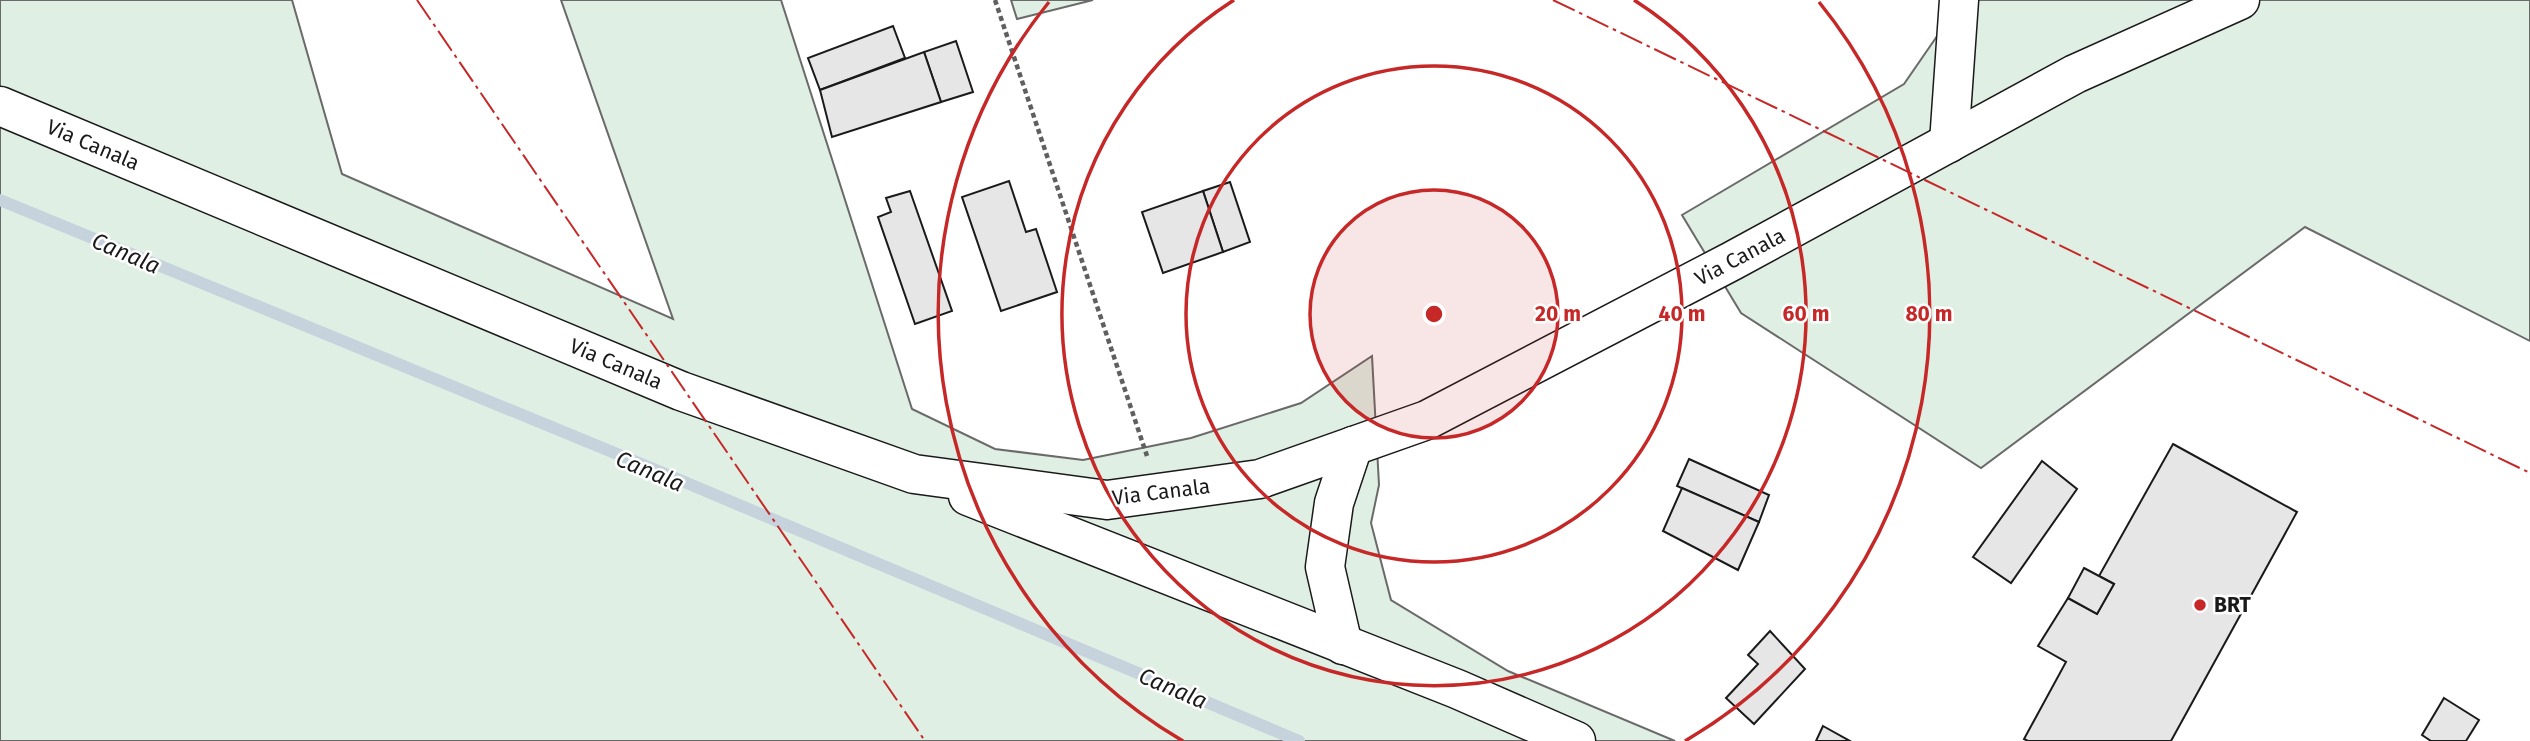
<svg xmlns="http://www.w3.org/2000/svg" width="2530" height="741" font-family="'Fira Sans',sans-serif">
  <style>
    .green { fill: #e0efe3; stroke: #6a6a6a; stroke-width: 2 }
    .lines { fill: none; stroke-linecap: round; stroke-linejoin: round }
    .stream { stroke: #c6d2dc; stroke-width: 12 }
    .building { fill: #e6e6e6; stroke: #1a1a1a; stroke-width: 2 }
    .minor-casing { stroke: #1a1a1a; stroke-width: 41 }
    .path { stroke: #5f5f5f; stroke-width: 4.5; stroke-dasharray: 5 3.5; stroke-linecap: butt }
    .minor { stroke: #fff; stroke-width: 38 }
    .power { stroke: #c62828; stroke-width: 2; stroke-dasharray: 24 5 3.5 5; stroke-linecap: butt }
    .ring { fill: none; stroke: #c62828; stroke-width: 3.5 }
    .poi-dot { fill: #c62828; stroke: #fff; stroke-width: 2.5 }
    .labels { text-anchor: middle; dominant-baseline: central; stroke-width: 5; stroke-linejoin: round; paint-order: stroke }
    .street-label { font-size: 21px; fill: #1a1a1a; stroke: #fff }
    .poi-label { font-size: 21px; font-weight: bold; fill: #1a1a1a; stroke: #fff; text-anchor: start }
    .water-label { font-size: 23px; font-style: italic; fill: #1a1a1a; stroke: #fff }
    .centre { fill: #c62828; stroke: #fff; stroke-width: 3.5 }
    .ring-label { font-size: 21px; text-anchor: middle; font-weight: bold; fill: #c62828; stroke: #fff; stroke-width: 5; stroke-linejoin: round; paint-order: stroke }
  </style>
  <rect width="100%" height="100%" fill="#fff"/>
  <!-- green -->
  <g class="green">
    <path d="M0,0h292l50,174 331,145 -112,-319h220l131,409 83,40 88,11 108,-22 110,-35 71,-47 7,129 -8,38 20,77 117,71 167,70h-1675z"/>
    <path d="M1011,0h82l-76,19z"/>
    <path d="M1962,0h568v341l-225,-114 -324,241 -240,-155 -59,-98 222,-131z"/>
  </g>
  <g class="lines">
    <!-- stream -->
    <path class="stream" d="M0,200l656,270 643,271"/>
  </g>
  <!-- building -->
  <g class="building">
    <path d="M893,26l12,32 -85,32 -12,-32z"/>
    <path d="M956,41l17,51 -32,10 -17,-50z"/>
    <path d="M924,52l17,50 -109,35 -12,-47z"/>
    <path d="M1009,181l17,51 10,-3 21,63 -56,19 -39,-114z"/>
    <path d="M1230,182l20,60 -27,10 -20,-61z"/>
    <path d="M910,191l42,120 -37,13 -37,-107 13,-5 -5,-14z"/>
    <path d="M1203,191l20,61 -60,21 -21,-61z"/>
    <path d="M2173,444l124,68 -126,229h-143l-4,-2 42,-77 -28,-16 30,-48 29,16 17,-30 -15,-8z"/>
    <path d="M1689,459l80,36 -10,27 -82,-36z"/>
    <path d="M2042,461l35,28 -66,94 -38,-26z"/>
    <path d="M1682,488l77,34 -21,48 -75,-39z"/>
    <path d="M2084,568l30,16 -17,30 -29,-16z"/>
    <path d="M1770,631l35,38 -51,55 -28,-26 32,-34 -10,-9z"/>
    <path d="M2444,698l35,22 -13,21h-35l-9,-6z"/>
    <path d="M1823,726l27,15h-34z"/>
  </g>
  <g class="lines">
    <defs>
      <g id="minor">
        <path d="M0,106l681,285 233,83 193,26 153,-21 167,-59 305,-159 343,-187 165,-74"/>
        <path d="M1949,143l10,-143"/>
        <path d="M968,496l489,193 119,52"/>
        <path d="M1343,645l-18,-78 9,-64 19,-57"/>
      </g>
    </defs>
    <!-- minor casing -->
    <use href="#minor" class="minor-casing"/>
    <!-- path -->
    <path class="path" d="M995,0l152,456"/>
    <!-- minor -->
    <use href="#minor" class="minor"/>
    <!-- power -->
    <g class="power">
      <path d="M417,0l508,741"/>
      <path d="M1553,0l977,473"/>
    </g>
  </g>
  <!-- distance rings -->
  <circle cx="1434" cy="314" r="124" fill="#c62828" fill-opacity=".12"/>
  <g class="ring">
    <circle cx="1434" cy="314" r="124"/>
    <circle cx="1434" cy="314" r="248"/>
    <path d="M1634 0A372 372 0 1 1 1234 0"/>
    <path d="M1183 741A495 495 0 0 1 1049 2M1819 2A495 495 0 0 1 1685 741"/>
  </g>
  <!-- markers -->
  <circle class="poi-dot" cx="2200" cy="605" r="7"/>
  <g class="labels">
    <!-- street labels -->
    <g class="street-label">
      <text transform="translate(93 145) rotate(23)">Via Canala</text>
      <text transform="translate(1740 257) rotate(-28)">Via Canala</text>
      <text transform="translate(616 364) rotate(23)">Via Canala</text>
      <text transform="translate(1161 492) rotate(-7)">Via Canala</text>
    </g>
    <!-- poi labels -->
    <g class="poi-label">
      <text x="2214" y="605">BRT</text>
    </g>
    <!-- water labels -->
    <g class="water-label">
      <text transform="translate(126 253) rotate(23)">Canala</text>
      <text transform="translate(650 471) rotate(23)">Canala</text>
      <text transform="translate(1173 688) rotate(23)">Canala</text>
    </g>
  </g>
  <circle cx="1434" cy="314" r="10" class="centre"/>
  <g class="ring-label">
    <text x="1558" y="321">20 m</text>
    <text x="1682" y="321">40 m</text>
    <text x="1806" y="321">60 m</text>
    <text x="1929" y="321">80 m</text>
  </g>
</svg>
